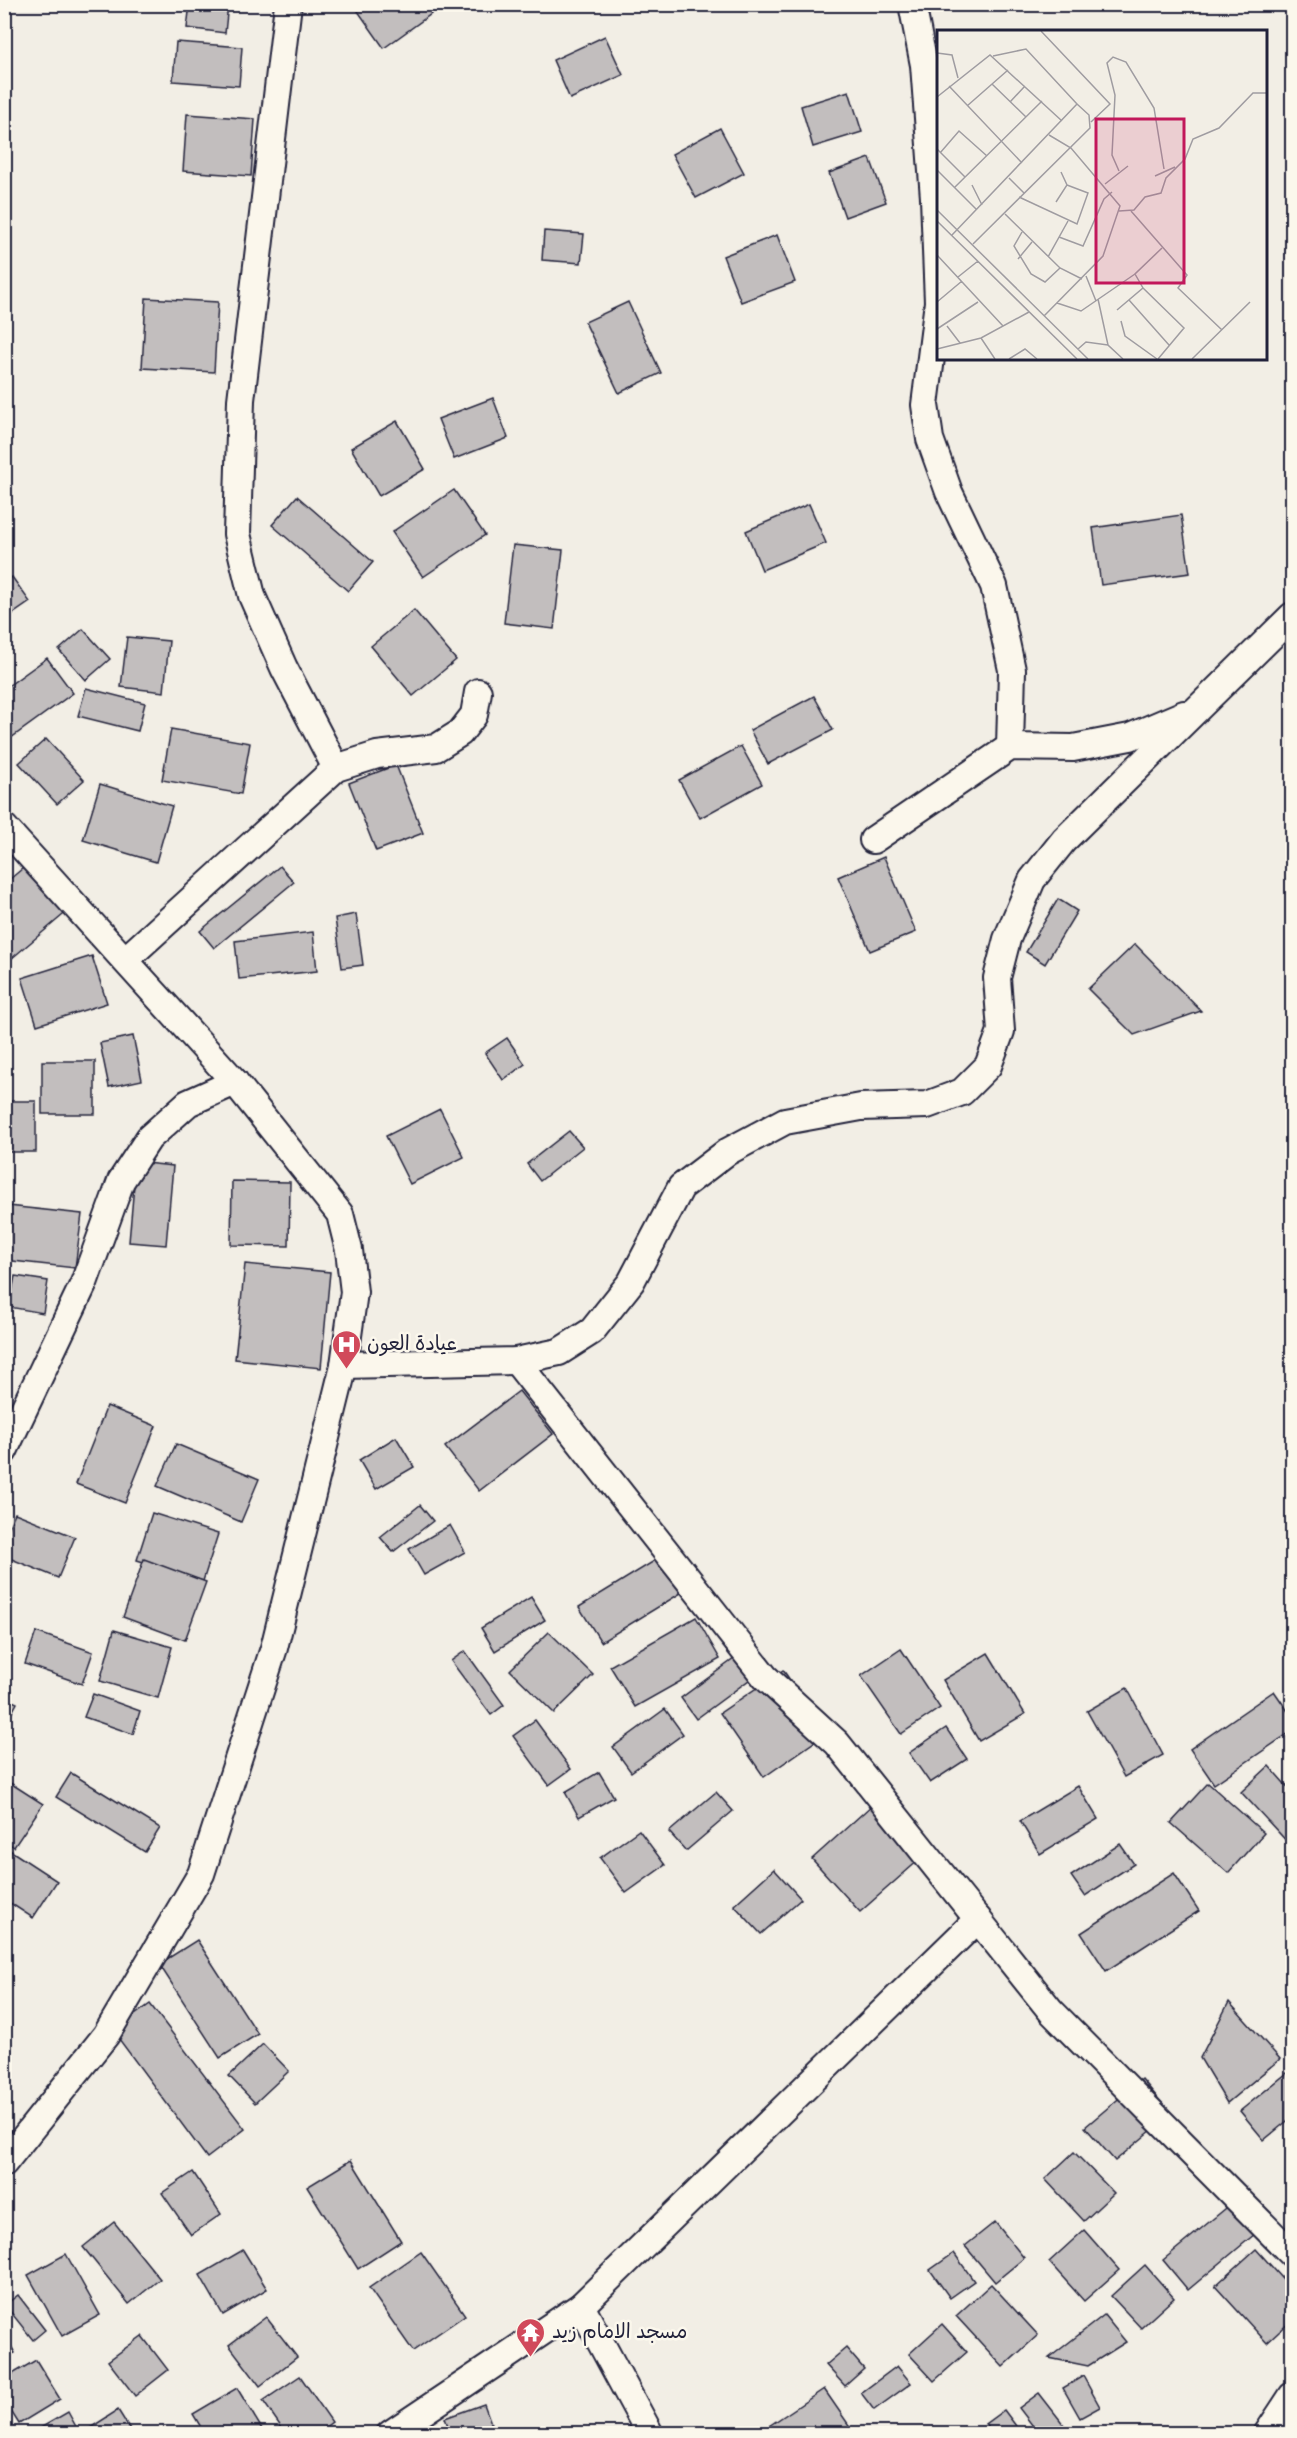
<svg xmlns="http://www.w3.org/2000/svg" width="1297" height="2438" font-family="Mynerve,'Playpen Sans Arabic',sans-serif">
  <style>
    .building { fill: #c2bebe; stroke: #22223b; stroke-width: 1.5 }
    .lines { fill: none; stroke-linecap: round; stroke-linejoin: round }
    .street-casing { stroke: #22223b; stroke-width: 30 }
    .street { stroke: #fbf7ec; stroke-width: 26 }
    .labels { text-anchor: middle; dominant-baseline: central; stroke-width: 5; stroke-linejoin: round; paint-order: stroke }
    .poi-label { font-size: 20px; fill: #22223b; stroke: #fbf7ec; text-anchor: start }
    .inset-road { fill: none; stroke: #9f9ca1; stroke-width: 1.5 }
    .view { fill: #c2185b; fill-opacity: 0.15; stroke: #c2185b; stroke-width: 3 }
    .inset-edge { fill: none; stroke: #22223b; stroke-width: 3 }
  </style>
  <rect width="100%" height="100%" fill="#f2eee5"/>
  <filter id="ink" filterUnits="userSpaceOnUse"><feTurbulence type="fractalNoise" baseFrequency=".0167" numOctaves="2"/><feDisplacementMap in="SourceGraphic" scale="12" xChannelSelector="R" yChannelSelector="G"/><feConvolveMatrix kernelMatrix="1 2 1 2 8 2 1 2 1" color-interpolation-filters="sRGB"/></filter>
  <g filter="url(#ink)">
    <!-- building -->
    <g class="building">
      <path d="M190,4h38l-3,29 -38,-5z"/>
      <path d="M353,4h71l7,10 -47,34z"/>
      <path d="M605,36l18,39 -53,24 -17,-39z"/>
      <path d="M176,42l66,5 -3,39 -66,-5z"/>
      <path d="M849,91l13,41 -49,15 -12,-41z"/>
      <path d="M187,114l68,5 -4,57 -68,-5z"/>
      <path d="M720,128l24,45 -48,25 -24,-44z"/>
      <path d="M870,158l16,44 -41,15 -16,-44z"/>
      <path d="M544,231l40,3 -3,29 -39,-3z"/>
      <path d="M777,235l18,47 -54,20 -18,-46z"/>
      <path d="M146,298l72,4 -4,70 -72,-4z"/>
      <path d="M628,302l33,71 -42,20 -34,-71z"/>
      <path d="M493,398l15,40 -54,21 -16,-40z"/>
      <path d="M397,421l28,48 -46,27 -28,-48z"/>
      <path d="M454,490l31,45 -62,42 -31,-45z"/>
      <path d="M297,496l76,66 -25,29 -76,-66z"/>
      <path d="M809,504l17,39 -64,27 -16,-39z"/>
      <path d="M1181,515l9,58 -89,12 -8,-57z"/>
      <path d="M513,545l50,5 -9,79 -50,-6z"/>
      <path d="M12,577l18,25 -26,18v-38z"/>
      <path d="M414,610l42,50 -43,36 -42,-50z"/>
      <path d="M83,629l27,30 -24,21 -27,-30z"/>
      <path d="M127,637l42,4 -5,51 -43,-5z"/>
      <path d="M47,658l26,35 -69,50v-54z"/>
      <path d="M86,688l59,15 -7,28 -60,-15z"/>
      <path d="M814,696l19,34 -65,34 -18,-34z"/>
      <path d="M171,729l79,14 -9,51 -79,-14z"/>
      <path d="M46,739l38,41 -27,24 -38,-41z"/>
      <path d="M741,746l21,38 -62,34 -21,-38z"/>
      <path d="M396,765l27,68 -47,18 -27,-68z"/>
      <path d="M100,784l72,22 -16,56 -73,-22z"/>
      <path d="M884,857l32,75 -46,19 -32,-74z"/>
      <path d="M35,858l41,46 -72,61v-81z"/>
      <path d="M280,866l14,16 -80,66 -14,-17z"/>
      <path d="M1058,899l19,12 -32,53 -19,-12z"/>
      <path d="M356,914l7,51 -21,3 -7,-50z"/>
      <path d="M313,932l4,39 -78,8 -4,-38z"/>
      <path d="M1135,944l66,67 -67,24 -46,-46z"/>
      <path d="M92,956l15,47 -70,22 -15,-47z"/>
      <path d="M133,1036l9,44 -33,7 -9,-44z"/>
      <path d="M507,1038l18,26 -22,16 -18,-27z"/>
      <rect x="42" y="1061" width="53" height="53"/>
      <rect x="9" y="1101" width="27" height="51"/>
      <path d="M440,1109l24,48 -54,27 -24,-48z"/>
      <path d="M569,1131l14,16 -43,34 -13,-17z"/>
      <path d="M136,1162l37,4 -7,79 -37,-3z"/>
      <path d="M232,1181l58,1 -1,64 -58,-1z"/>
      <path d="M8,1206l74,8 -7,54 -71,-8z"/>
      <path d="M245,1264l85,8 -9,96 -86,-9z"/>
      <path d="M15,1276l33,5 -5,32 -34,-6z"/>
      <path d="M519,1391l34,43 -74,57 -34,-44z"/>
      <path d="M107,1406l49,20 -31,77 -49,-19z"/>
      <path d="M396,1437l18,30 -38,22 -17,-29z"/>
      <path d="M176,1444l83,35 -18,43 -84,-36z"/>
      <path d="M420,1505l13,16 -40,31 -13,-15z"/>
      <path d="M15,1513l60,24 -17,41 -54,-22v-18z"/>
      <path d="M152,1513l66,21 -15,47 -66,-21z"/>
      <path d="M450,1525l15,27 -41,23 -15,-26z"/>
      <path d="M659,1558l22,35 -80,49 -22,-35z"/>
      <path d="M144,1559l62,23 -21,58 -62,-23z"/>
      <path d="M531,1597l14,23 -50,31 -14,-23z"/>
      <path d="M696,1617l24,42 -85,48 -25,-41z"/>
      <path d="M114,1630l58,17 -14,51 -58,-17z"/>
      <path d="M36,1632l57,20 -11,32 -57,-20z"/>
      <path d="M549,1632l44,43 -39,38 -44,-43z"/>
      <path d="M901,1649l39,59 -39,26 -40,-58z"/>
      <path d="M465,1651l39,54 -13,10 -40,-54z"/>
      <path d="M742,1653l15,21 -61,45 -15,-21z"/>
      <path d="M988,1653l37,61 -46,27 -36,-61z"/>
      <path d="M783,1670l44,63 -63,44 -44,-64z"/>
      <path d="M1127,1688l36,67 -39,22 -37,-66z"/>
      <path d="M1274,1691l18,26v14l-78,53 -24,-35z"/>
      <path d="M93,1694l47,17 -7,23 -49,-17z"/>
      <path d="M4,1697l13,6 -13,24z"/>
      <path d="M665,1709l18,25 -52,38 -18,-25z"/>
      <path d="M535,1720l36,49 -22,16 -36,-49z"/>
      <path d="M946,1728l21,31 -37,24 -21,-30z"/>
      <path d="M1269,1766l23,26v55l-51,-55z"/>
      <path d="M599,1772l15,25 -35,20 -14,-25z"/>
      <path d="M71,1773l89,55 -15,24 -89,-55z"/>
      <path d="M4,1779l39,25 -29,43 -10,-7z"/>
      <path d="M1208,1783l56,50 -36,40 -57,-50z"/>
      <path d="M1078,1786l20,33 -58,35 -20,-33z"/>
      <path d="M716,1792l17,19 -47,40 -17,-19z"/>
      <path d="M872,1805l48,54 -60,53 -48,-53z"/>
      <path d="M639,1830l26,35 -39,28 -26,-35z"/>
      <path d="M1120,1844l14,20 -49,32 -14,-20z"/>
      <path d="M8,1849l49,32 -24,37 -29,-19v-44z"/>
      <path d="M774,1869l27,30 -40,35 -27,-29z"/>
      <path d="M1174,1873l25,38 -93,60 -25,-38z"/>
      <path d="M197,1940l61,94 -38,24 -61,-94z"/>
      <path d="M1229,2002l51,57 -53,44 -27,-45z"/>
      <path d="M150,2004l95,125 -38,29 -94,-127z"/>
      <path d="M263,2044l26,27 -34,32 -26,-27z"/>
      <path d="M1292,2069v48l-28,23 -24,-29z"/>
      <path d="M1142,2079l29,35 -56,47 -30,-34z"/>
      <path d="M1074,2152l40,41 -30,28 -39,-42z"/>
      <path d="M351,2160l50,81 -43,28 -51,-82z"/>
      <path d="M193,2172l28,42 -30,21 -29,-42z"/>
      <path d="M1231,2204l24,30 -67,56 -25,-30z"/>
      <path d="M114,2222l46,57 -31,25 -46,-57z"/>
      <path d="M995,2222l29,36 -29,24 -30,-36z"/>
      <path d="M1084,2230l35,40 -35,31 -35,-39z"/>
      <path d="M1256,2249l36,40v31l-25,23 -52,-57z"/>
      <path d="M243,2250l24,39 -44,26 -23,-40z"/>
      <path d="M421,2252l44,63 -52,36 -44,-63z"/>
      <path d="M954,2253l20,28 -24,17 -20,-28z"/>
      <path d="M66,2254l34,61 -38,21 -34,-61z"/>
      <path d="M1145,2265l29,33 -33,30 -30,-32z"/>
      <path d="M991,2284l47,51 -35,32 -47,-51z"/>
      <path d="M18,2295l27,35 -12,10 -28,-35z"/>
      <path d="M1104,2315l22,27 -38,24 -39,-8z"/>
      <path d="M266,2317l31,40 -37,29 -31,-41z"/>
      <path d="M942,2324l25,28 -33,29 -25,-27z"/>
      <path d="M4,2334l11,19 -11,5z"/>
      <path d="M142,2336l26,34 -33,26 -27,-35z"/>
      <path d="M846,2348l18,21 -19,17 -19,-21z"/>
      <path d="M36,2360l24,39 -41,25 -15,-24v-21z"/>
      <path d="M897,2366l14,17 -37,27 -13,-17z"/>
      <path d="M300,2376l32,46 -16,12h-30l-23,-33z"/>
      <path d="M1083,2376l17,31 -20,11 -17,-30z"/>
      <path d="M237,2388l28,46h-60l-12,-20z"/>
      <path d="M824,2389l29,42 -4,3h-92z"/>
      <path d="M1039,2393l32,41h-32l-20,-26z"/>
      <path d="M484,2404l11,30h-44l-6,-16z"/>
      <path d="M118,2410l15,24h-39l-4,-6z"/>
      <path d="M1004,2410l18,24h-29l-8,-10z"/>
      <path d="M68,2412l12,22h-50z"/>
      <path d="M423,2424l5,10h-23z"/>
    </g>
    <g class="lines">
      <defs>
        <g id="street">
          <path d="M288,4l-47,396 -4,134 15,62 32,72 52,100"/>
          <path d="M912,4l12,61 10,133 4,104 -13,103 5,34 19,53 45,94 18,84 -2,77"/>
          <path d="M4,827l231,255 105,132 9,36 5,42 -10,73 -70,283 -73,226 -95,161 -102,128"/>
          <path d="M873,840l137,-93 63,1 57,-11 54,-23"/>
          <path d="M125,960l211,-192 41,-13 59,-7 24,-15 14,-18 4,-23"/>
          <path d="M516,1361l249,316 72,66 214,268 241,243"/>
          <path d="M344,1365l172,-4 43,-9 33,-21 39,-49 50,-95 46,-35 58,-31 76,-14 66,-2 35,-13 26,-26 13,-35 -4,-53 10,-39 25,-59 32,-40 228,-224"/>
          <path d="M4,1451l80,-168 37,-102 28,-43 39,-35 47,-21"/>
          <path d="M390,2434l191,-128"/>
          <path d="M650,2434l-69,-128 397,-387"/>
          <path d="M1267,2434l25,-38"/>
        </g>
      </defs>
      <!-- street casing -->
      <use href="#street" class="street-casing"/>
      <!-- street -->
      <use href="#street" class="street"/>
    </g>
  </g>
  <!-- icons -->
  <defs>
    <symbol id="hospital-pin" viewBox="-11 -11 22 30"><path d="M0 17L-7.5 6A9.5 9.5 0 1 1 7.5 6Z" fill="#d1495b" stroke="#fbf7ec"/><path d="M-5-5h3v3.5h4V-5h3V5h-3V1.5h-4V5h-3Z" fill="#fff"/></symbol>
    <symbol id="temple-pin" viewBox="-11 -11 22 30"><path d="M0 17L-7.5 6A9.5 9.5 0 1 1 7.5 6Z" fill="#d1495b" stroke="#fbf7ec"/><path d="M0-6L5-2H3V0L6.5 2.5H4V6H1.5V3h-3V6H-4V2.5H-6.5L-3 0V-2H-5Z" fill="#fff"/></symbol>
  </defs>
  <g fill-rule="evenodd">
    <use href="#hospital-pin" x="330" y="1328" width="33" height="45"/>
    <use href="#temple-pin" x="514" y="2316" width="33" height="45"/>
  </g>
  <g class="labels">
    <!-- poi labels -->
    <g class="poi-label">
      <text x="367" y="1344">عيادة العون</text>
      <text x="552" y="2332">مسجد الامام زيد</text>
    </g>
  </g>
  <!-- overview -->
  <g transform="translate(937 30)">
    <rect width="330" height="330" fill="#f2eee5"/>
    <path class="inset-road" d="M104,1l69,73 -19,18M0,23l15,2 6,23M55,54l34,33M12,56l73,77M0,67l53,-42 72,66M73,72l15,-16M30,76l41,-36M0,119l28,28M3,123l19,-22 28,25M0,140l39,39M182,141l-7,-16 3,-60 -8,-32 6,-6 13,5 28,46 10,61M218,146l20,-9M72,148l15,15M168,154l23,-18M35,155l10,20M18,157l87,-86M82,167l58,27 11,-31 -21,-8M119,172l11,-17 -6,-13M0,180l151,149M182,181l15,-1 11,-13 16,-4 5,-15 19,-19 8,-20 26,-11 34,-35h14M194,181l56,64 -9,13 44,42M68,184l55,54 22,11M0,191l140,138M85,202l-8,14 17,28 14,8 15,-14M15,205l125,-131 -51,-55 -33,7M122,207l24,9 21,-47 8,-7M36,214l117,-116 -1,-13 -12,-11M0,225l66,71M111,227l20,-36M81,229l14,-17M149,246l10,25M21,247l20,-16M206,258l-8,-14 27,-26M161,269l10,46 15,14M192,270l40,45M0,272l25,-21M120,273l24,8 54,-37M180,280l26,-22 41,40 -26,31M107,286l59,-60 17,-50 -49,-58 -22,-13M184,291l4,15 32,23M10,296l13,17M0,299l41,-27M44,308l14,21M0,319l44,-11 48,-26M141,319l8,-7 22,3M72,329l16,-10 12,10M255,329l58,-57"/>
    <path class="view" d="M159,89h88v164h-88z"/>
    <rect width="330" height="330" class="inset-edge"/>
  </g>
  <!-- margin -->
  <rect width="1297" height="2438" fill="none" stroke="#fbf7ec" stroke-width="24"/>
  <rect x="12" y="12" width="1273" height="2414" fill="none" stroke="#22223b" stroke-width="2" filter="url(#ink)"/>
</svg>
